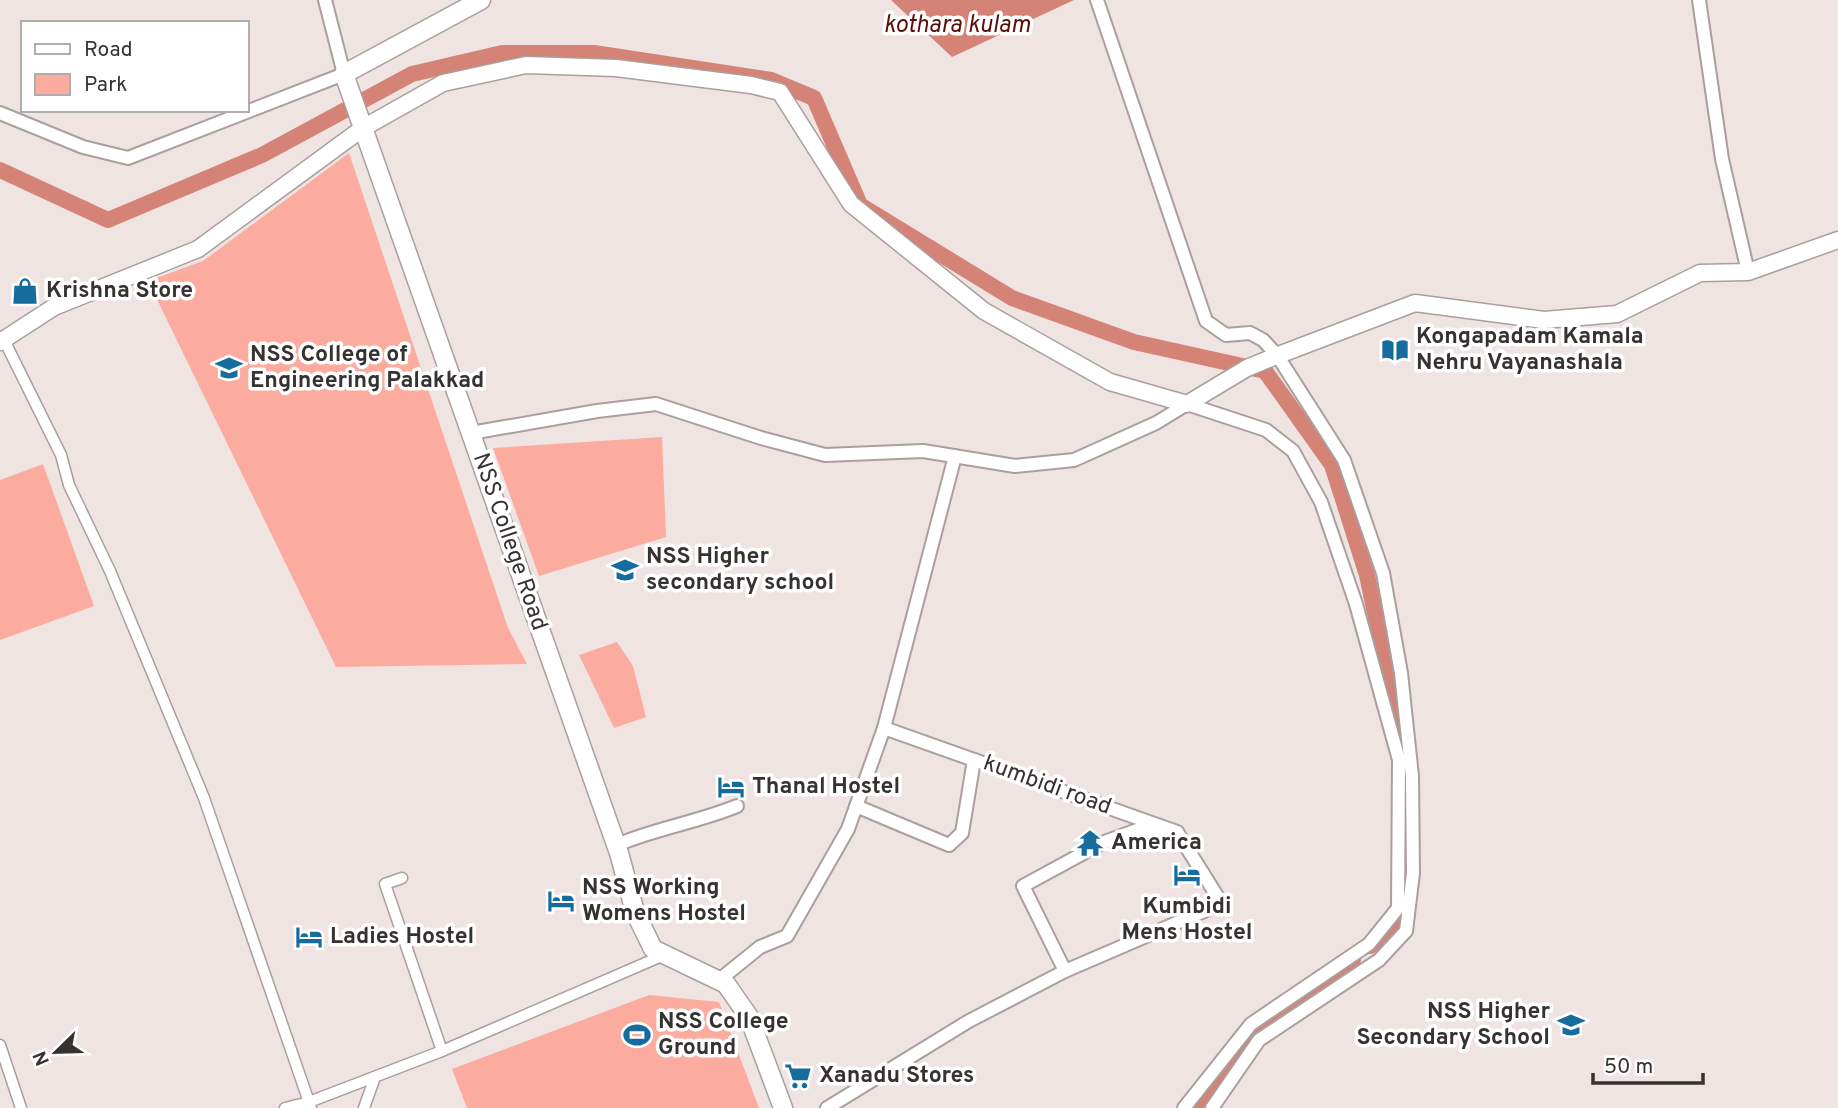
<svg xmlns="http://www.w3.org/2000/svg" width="1838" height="1108" font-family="Overpass,sans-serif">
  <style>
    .green { fill: #fbac9f }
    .water { fill: #d48376 }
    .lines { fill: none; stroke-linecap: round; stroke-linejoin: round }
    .canal { stroke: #d48376; stroke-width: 16 }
    .pedestrian-casing { stroke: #a99f9e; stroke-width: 13 }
    .minor-casing { stroke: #a99f9e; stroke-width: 16 }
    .tertiary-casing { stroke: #a99f9e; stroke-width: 19 }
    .secondary-casing { stroke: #a99f9e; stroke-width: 21 }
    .pedestrian { stroke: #fff; stroke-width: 10 }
    .minor { stroke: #fff; stroke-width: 12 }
    .tertiary { stroke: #fff; stroke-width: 16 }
    .secondary { stroke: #fff; stroke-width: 18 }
    .labels { text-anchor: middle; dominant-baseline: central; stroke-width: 7; stroke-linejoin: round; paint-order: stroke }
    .poi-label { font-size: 23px; font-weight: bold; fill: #363231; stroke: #fff; text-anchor: start }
    .street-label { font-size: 23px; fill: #363231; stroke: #fff }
    .water-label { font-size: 24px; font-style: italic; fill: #590f08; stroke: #fff }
  </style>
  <rect width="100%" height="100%" fill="#efe4e2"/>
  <!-- green -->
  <g class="green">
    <path d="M349,153l159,475 19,36 -191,3 -188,-386 55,-20z"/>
    <path d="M662,437l4,100 -127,39 -46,-128z"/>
    <path d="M43,464l51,142 -94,34v-160z"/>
    <path d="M617,642l16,24 13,51 -32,11 -35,-73z"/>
    <path d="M649,995l70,7 40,106h-292l-15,-39z"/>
  </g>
  <!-- water -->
  <path class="water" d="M891,0h183l-122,57z"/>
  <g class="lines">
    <!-- canal -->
    <g class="canal">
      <path d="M0,170l108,50 154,-65 150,-81 90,-21h92l177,27 43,18 46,107 152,93 122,44 131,29 67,94 35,110 33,158 1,28"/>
      <path d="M1370,946l31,-26 7,-42 -4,-77"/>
      <path d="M1202,1108l50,-74 64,-43 37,-31"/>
    </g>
    <defs>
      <g id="pedestrian">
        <path d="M4,340l57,115 8,30 41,86 94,227 105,304 -24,6"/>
        <path d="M402,878l-17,6 57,167"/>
        <path d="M0,1045l21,63"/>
        <path d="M311,1108l-2,-6 133,-51 222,-96"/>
        <path d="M364,1108l11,-31"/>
      </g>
      <g id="minor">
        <path d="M1097,0l109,321 20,14 24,-2 13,7 14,15 67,105 39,113 18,100 11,103 1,97 -7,58 -27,29 -120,80 -47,68"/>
        <path d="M1699,0l23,159 26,113"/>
        <path d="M0,113l83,34 45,11 216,-84 -19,-74"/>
        <path d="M471,433l126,-22 59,-7 105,34 64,17 98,-4 92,15 59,-6 82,-37 31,-19 79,26 27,21 28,51 35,102 43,156 -1,148 -29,36 -118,80 -67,84"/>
        <path d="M856,806l93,39 13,-12 12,-73"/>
        <path d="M621,854l-2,-10c39,-16 79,-22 118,-38"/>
        <path d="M1065,971l151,-65 1,-10 -40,-64"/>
        <path d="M718,981l42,-34 27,-11 61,-107 36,-101 71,-272"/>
        <path d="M827,1108l142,-87 96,-50 -42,-85 79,-43 38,-14 37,3 -293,-104"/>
      </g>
      <path id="tertiary" d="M0,342l54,-35 144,-58 165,-121 80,-45 83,-18 90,3 135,17 29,7 71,112 133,107 126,71 77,22 60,-36 29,-12 139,-53 129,17 73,-6 83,-41 48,-1 90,-32"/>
      <path id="secondary" d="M481,0l-137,74 275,779 16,59 18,37 73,35 23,33 34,91"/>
    </defs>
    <!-- pedestrian casing -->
    <use href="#pedestrian" class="pedestrian-casing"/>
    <!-- minor casing -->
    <use href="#minor" class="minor-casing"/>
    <!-- tertiary casing -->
    <use href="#tertiary" class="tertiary-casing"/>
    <!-- secondary casing -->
    <use href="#secondary" class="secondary-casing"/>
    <!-- pedestrian -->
    <use href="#pedestrian" class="pedestrian"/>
    <!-- minor -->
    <use href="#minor" class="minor"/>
    <!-- tertiary -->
    <use href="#tertiary" class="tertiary"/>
    <!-- secondary -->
    <use href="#secondary" class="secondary"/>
  </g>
  <!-- icons -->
  <defs>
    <symbol id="shop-bare" viewBox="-9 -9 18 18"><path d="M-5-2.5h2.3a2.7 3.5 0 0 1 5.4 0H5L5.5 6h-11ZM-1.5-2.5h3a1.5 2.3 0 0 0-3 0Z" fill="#166c9d" stroke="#fff" stroke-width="2.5" paint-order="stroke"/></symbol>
    <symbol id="library-bare" viewBox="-9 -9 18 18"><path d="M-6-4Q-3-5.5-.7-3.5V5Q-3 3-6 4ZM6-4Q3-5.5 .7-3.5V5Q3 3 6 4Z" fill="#166c9d" stroke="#fff" stroke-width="2.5" paint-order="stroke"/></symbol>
    <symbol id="university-bare" viewBox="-9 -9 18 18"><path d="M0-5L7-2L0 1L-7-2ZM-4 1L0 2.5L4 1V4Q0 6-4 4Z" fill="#166c9d" stroke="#fff" stroke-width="2.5" paint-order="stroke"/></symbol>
    <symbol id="school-bare" viewBox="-9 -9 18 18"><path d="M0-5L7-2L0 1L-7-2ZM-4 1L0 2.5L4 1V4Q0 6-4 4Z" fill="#166c9d" stroke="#fff" stroke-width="2.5" paint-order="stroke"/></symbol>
    <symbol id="hotel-bare" viewBox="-9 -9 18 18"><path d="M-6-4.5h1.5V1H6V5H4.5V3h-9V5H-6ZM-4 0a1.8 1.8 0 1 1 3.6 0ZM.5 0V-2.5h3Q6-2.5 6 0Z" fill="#166c9d" stroke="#fff" stroke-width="2.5" paint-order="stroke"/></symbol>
    <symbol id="temple-bare" viewBox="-9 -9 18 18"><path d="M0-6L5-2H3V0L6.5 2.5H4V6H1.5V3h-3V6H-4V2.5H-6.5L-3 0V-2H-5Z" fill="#166c9d" stroke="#fff" stroke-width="2.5" paint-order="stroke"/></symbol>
    <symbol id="stadium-bare" viewBox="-9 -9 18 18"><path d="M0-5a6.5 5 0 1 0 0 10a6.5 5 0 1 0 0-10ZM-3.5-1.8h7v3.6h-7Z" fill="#166c9d" stroke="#fff" stroke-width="2.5" paint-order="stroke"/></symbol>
    <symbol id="supermarket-bare" viewBox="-9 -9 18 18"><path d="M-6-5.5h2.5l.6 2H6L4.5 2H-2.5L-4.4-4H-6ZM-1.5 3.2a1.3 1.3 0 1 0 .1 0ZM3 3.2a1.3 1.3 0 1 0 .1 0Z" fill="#166c9d" stroke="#fff" stroke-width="2.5" paint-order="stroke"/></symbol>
  </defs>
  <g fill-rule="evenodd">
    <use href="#shop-bare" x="6" y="272" width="38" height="38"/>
    <use href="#library-bare" x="1376" y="331" width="38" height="38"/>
    <use href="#university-bare" x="210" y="349" width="38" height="38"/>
    <use href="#school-bare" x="606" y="551" width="38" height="38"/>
    <use href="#hotel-bare" x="712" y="768" width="38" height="38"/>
    <use href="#temple-bare" x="1071" y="824" width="38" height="38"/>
    <use href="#hotel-bare" x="1168" y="856" width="38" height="38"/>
    <use href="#hotel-bare" x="542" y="882" width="38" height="38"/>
    <use href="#hotel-bare" x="290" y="918" width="38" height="38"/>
    <use href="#school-bare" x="1552" y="1006" width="38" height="38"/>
    <use href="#stadium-bare" x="618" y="1016" width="38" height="38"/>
    <use href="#supermarket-bare" x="779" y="1057" width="38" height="38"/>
  </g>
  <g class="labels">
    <!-- poi labels -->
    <g class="poi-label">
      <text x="46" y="291">Krishna Store</text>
      <text x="1416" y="337">Kongapadam Kamala<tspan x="1416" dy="26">Nehru Vayanashala</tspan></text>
      <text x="250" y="355">NSS College of<tspan x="250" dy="26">Engineering Palakkad</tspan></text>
      <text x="646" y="557">NSS Higher<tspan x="646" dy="26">secondary school</tspan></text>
      <text x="752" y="787">Thanal Hostel</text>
      <text x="1111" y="843">America</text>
      <text x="582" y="888">NSS Working<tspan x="582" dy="26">Womens Hostel</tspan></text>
      <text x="1187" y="907" text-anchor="middle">Kumbidi<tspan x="1187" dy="26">Mens Hostel</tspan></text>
      <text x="330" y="937">Ladies Hostel</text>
      <text x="1550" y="1012" text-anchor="end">NSS Higher<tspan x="1550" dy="26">Secondary School</tspan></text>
      <text x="658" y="1022">NSS College<tspan x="658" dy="26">Ground</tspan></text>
      <text x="819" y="1076">Xanadu Stores</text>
    </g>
    <!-- street labels -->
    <g class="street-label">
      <text transform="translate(509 542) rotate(71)">NSS College Road</text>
      <text transform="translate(1047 786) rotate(20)">kumbidi road</text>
    </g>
    <!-- water labels -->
    <g class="water-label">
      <text x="957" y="26">kothara kulam</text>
    </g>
  </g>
  <!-- legend -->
  <rect x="21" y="21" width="228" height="91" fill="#ffffff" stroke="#afadad" stroke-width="2"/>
  <rect x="35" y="44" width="35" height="10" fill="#ffffff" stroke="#afadad" stroke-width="2"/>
  <text x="84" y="56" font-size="21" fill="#363231">Road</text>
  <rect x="35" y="74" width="35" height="21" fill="#fbac9f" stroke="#afadad" stroke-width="2"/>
  <text x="84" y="91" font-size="21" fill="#363231">Park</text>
  <!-- north arrow -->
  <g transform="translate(56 1052) rotate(247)" stroke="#ffffff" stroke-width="5" paint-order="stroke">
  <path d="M0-5L12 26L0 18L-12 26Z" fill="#363231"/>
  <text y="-10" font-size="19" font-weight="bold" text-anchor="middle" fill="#363231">N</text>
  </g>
  <!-- scale -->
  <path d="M1593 1073v10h110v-10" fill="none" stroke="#363231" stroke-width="3.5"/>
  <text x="1604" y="1073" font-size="21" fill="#363231" stroke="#ffffff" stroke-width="5" paint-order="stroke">50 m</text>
</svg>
